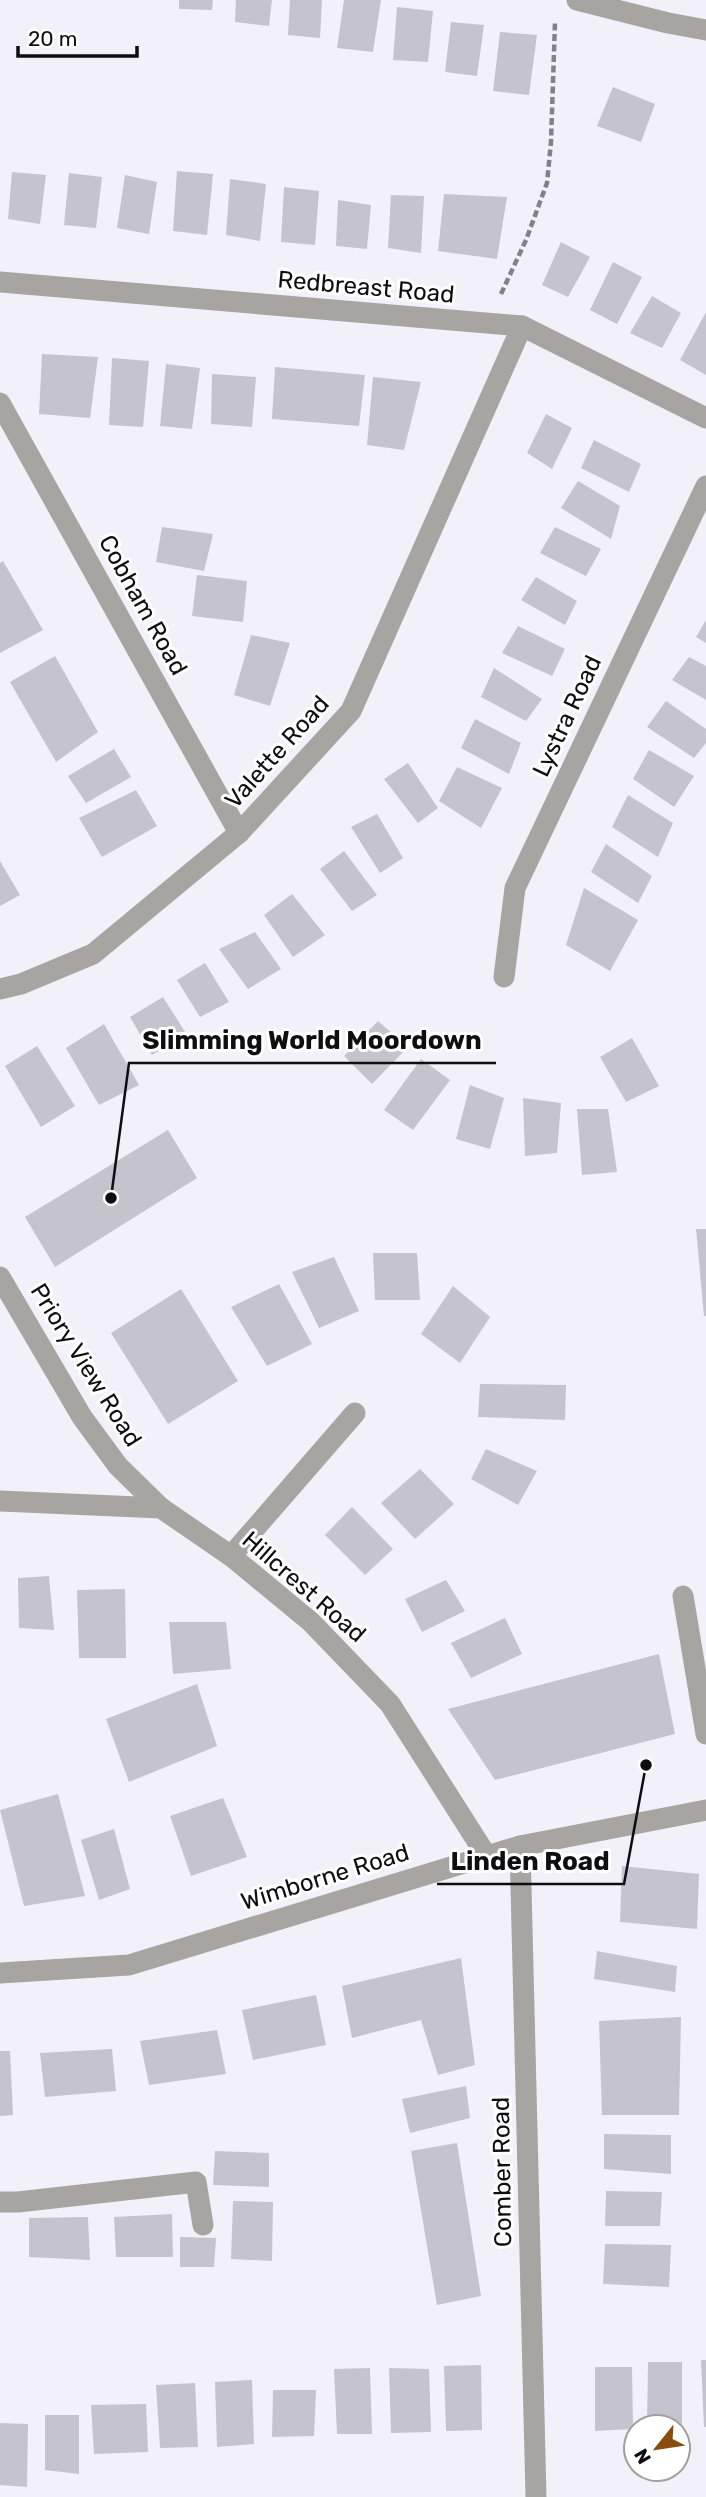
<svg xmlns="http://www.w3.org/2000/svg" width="706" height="2497" font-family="Rubik,sans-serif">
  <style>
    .building { fill: #c5c4cd }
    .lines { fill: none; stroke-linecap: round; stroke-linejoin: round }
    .path { stroke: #828187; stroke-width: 4.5; stroke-dasharray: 7 3.5; stroke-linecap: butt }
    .minor { stroke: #a8a4a2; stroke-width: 21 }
    .labels { text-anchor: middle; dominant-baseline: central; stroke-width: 6; stroke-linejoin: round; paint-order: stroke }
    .street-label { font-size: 24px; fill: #0e0e10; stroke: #fff }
    .leader { fill: none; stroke: #0e0e10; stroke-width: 2.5 }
    .callout-dot { fill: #0e0e10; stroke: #fff; stroke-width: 2.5 }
    .callout-label { font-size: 26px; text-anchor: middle; font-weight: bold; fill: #0e0e10; stroke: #fff; stroke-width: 6; stroke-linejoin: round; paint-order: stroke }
  </style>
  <rect width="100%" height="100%" fill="#f2f1fa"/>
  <!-- building -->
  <g class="building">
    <path d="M179,0h34l-1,10 -33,-1z"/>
    <path d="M236,0h36l-3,26 -34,-4z"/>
    <path d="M290,0h32l-2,38 -32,-3z"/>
    <path d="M344,0h37l-8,52 -36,-4z"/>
    <path d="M397,7l36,4 -5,51 -35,-2z"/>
    <path d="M451,22l33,3 -7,51 -32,-4z"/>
    <path d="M500,32l37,3 -8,60 -36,-4z"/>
    <path d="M613,87l42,17 -14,38 -44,-16z"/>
    <path d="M177,171l36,3 -6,61 -34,-4z"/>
    <path d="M12,172l34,3 -6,49 -32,-5z"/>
    <path d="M69,173l33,4 -6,51 -32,-3z"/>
    <path d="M125,175l32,7 -8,52 -32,-6z"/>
    <path d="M230,179l36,5 -6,57 -34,-6z"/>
    <path d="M284,187l35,4 -4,54 -34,-3z"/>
    <path d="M444,194l63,3 -10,62 -59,-8z"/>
    <path d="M391,195l33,1 -3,57 -33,-5z"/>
    <path d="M338,200l33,5 -4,44 -31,-3z"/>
    <path d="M561,242l29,15 -22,40 -26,-12z"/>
    <path d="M613,262l29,15 -25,47 -27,-14z"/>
    <path d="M652,296l29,17 -19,35 -32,-15z"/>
    <path d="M706,312v63l-26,-15z"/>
    <path d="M42,354l56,3 -8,61 -51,-4z"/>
    <path d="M112,358l37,3 -6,66 -34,-2z"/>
    <path d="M166,364l34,4 -8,61 -32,-3z"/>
    <path d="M275,367l90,8 -6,51 -87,-7z"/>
    <path d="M212,374l44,3 -4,50 -41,-3z"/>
    <path d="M373,377l48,5 -17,68 -37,-5z"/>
    <path d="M546,414l26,14 -20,41 -25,-16z"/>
    <path d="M594,440l47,24 -12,28 -48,-24z"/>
    <path d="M578,481l42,25 -9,33 -50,-31z"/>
    <path d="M162,527l51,7 -9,37 -48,-9z"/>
    <path d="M555,527l46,22 -15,27 -46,-23z"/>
    <path d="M3,561l40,69 -43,23v-90z"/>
    <path d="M197,575l50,6 -4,41 -51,-6z"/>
    <path d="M536,577l41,24 -12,24 -44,-25z"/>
    <path d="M706,620v23l-10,-6z"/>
    <path d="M518,626l47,23 -13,27 -50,-23z"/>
    <path d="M251,635l39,8 -20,63 -36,-11z"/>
    <path d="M55,656l43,76 -42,30 -46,-80z"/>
    <path d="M689,657l17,9v34l-34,-20z"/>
    <path d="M494,668l48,31 -16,22 -45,-24z"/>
    <path d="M666,701l40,28v14l-12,15 -47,-31z"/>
    <path d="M475,719l46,24 -12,31 -48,-26z"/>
    <path d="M114,749l17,28 -45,26 -18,-27z"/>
    <path d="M649,750l45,26 -20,31 -41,-28z"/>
    <path d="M408,763l30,45 -20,15 -34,-44z"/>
    <path d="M457,767l45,21 -21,40 -42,-27z"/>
    <path d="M136,790l21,36 -55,31 -23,-39z"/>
    <path d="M628,795l45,28 -15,34 -46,-30z"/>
    <path d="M377,814l26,44 -23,15 -29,-46z"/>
    <path d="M606,844l46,32 -14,27 -47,-31z"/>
    <path d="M344,851l33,44 -25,16 -32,-42z"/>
    <path d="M0,861l20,34 -20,11z"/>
    <path d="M584,888l54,32 -28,51 -44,-26z"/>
    <path d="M292,894l33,41 -32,22 -29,-42z"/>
    <path d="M255,932l26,37 -33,20 -29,-40z"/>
    <path d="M205,963l24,39 -29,15 -23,-37z"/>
    <path d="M163,997l24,38 -35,20 -22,-38z"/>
    <path d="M378,1021l30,26 -36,37 -28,-28z"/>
    <path d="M104,1024l35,61 -40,20 -33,-57z"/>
    <path d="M632,1038l27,48 -33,16 -26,-45z"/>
    <path d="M37,1046l38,60 -34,21 -36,-61z"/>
    <path d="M421,1059l29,21 -37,50 -29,-20z"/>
    <path d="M470,1085l34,13 -14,51 -34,-10z"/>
    <path d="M523,1098l38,5 -4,50 -32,3z"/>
    <path d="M577,1109h31l9,63 -35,3z"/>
    <path d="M168,1130l29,48 -142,89 -30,-50z"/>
    <path d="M696,1229h10v87h-2z"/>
    <path d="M373,1253h44l3,47h-45z"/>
    <path d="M334,1257l25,54 -40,17 -27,-56z"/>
    <path d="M279,1284l33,60 -45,22 -36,-59z"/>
    <path d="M453,1286l37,31 -30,46 -39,-29z"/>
    <path d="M181,1289l57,92 -70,43 -57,-91z"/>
    <path d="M480,1384l86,1 -1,35 -87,-3z"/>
    <path d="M486,1449l51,22 -19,34 -47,-26z"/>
    <path d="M420,1469l34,35 -39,35 -34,-36z"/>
    <path d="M352,1507l41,42 -28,26 -40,-40z"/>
    <path d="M49,1576l5,54 -35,-2 -1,-50z"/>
    <path d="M446,1580l19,31 -43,21 -17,-33z"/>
    <path d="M125,1589l1,69h-47l-2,-68z"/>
    <path d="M505,1618l17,36 -51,24 -20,-35z"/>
    <path d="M169,1622h57l5,47 -58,5z"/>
    <path d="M659,1654l16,80 -180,46 -47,-71z"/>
    <path d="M197,1684l20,62 -88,36 -23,-63z"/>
    <path d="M58,1794l27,102 -61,10 -24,-96z"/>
    <path d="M223,1798l24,59 -56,19 -21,-60z"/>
    <path d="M114,1829l16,60 -31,11 -18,-60z"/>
    <path d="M622,1866l77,8 -2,55 -77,-7z"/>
    <path d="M597,1951l80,15 -2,26 -81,-13z"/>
    <path d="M461,1958l14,107 -37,10 -17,-55 -69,18 -10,-52z"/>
    <path d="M316,1995l10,50 -73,15 -11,-50z"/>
    <path d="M681,2017l-2,98h-77l-3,-94z"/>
    <path d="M217,2030l9,44 -77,11 -9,-44z"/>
    <path d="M112,2049l4,42 -71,6 -5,-44z"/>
    <path d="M0,2051h10l3,64 -13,1z"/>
    <path d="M466,2086l4,32 -60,15 -8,-34z"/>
    <path d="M604,2134l67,1v39l-67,-5z"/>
    <path d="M457,2143l24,153 -44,9 -26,-154z"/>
    <path d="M215,2151l54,2v34l-56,-2z"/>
    <path d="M606,2191l56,1 -2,34h-55z"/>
    <path d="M233,2201l40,1 -1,59 -41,-2z"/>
    <path d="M172,2214l1,43h-57l-2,-40z"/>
    <path d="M88,2217l2,43 -61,-3v-39z"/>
    <path d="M180,2237l36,1 -2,29h-34z"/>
    <path d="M605,2244l66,1 -2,42 -66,-3z"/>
    <path d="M701,2360h5v67h-2z"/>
    <path d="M648,2362h34v68l-4,-1v-2h-31z"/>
    <path d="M481,2365l1,65 -36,1 -2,-65z"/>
    <path d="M595,2367h37l1,62 -38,2z"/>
    <path d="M370,2368l2,66h-35l-3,-65z"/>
    <path d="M389,2368l40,1 2,63 -40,1z"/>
    <path d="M252,2380l2,64 -37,3 -2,-65z"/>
    <path d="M195,2383l3,64 -38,1 -4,-63z"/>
    <path d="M273,2390h43l-2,46 -42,1z"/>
    <path d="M146,2404l2,48 -54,2 -3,-49z"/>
    <path d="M45,2415h34v59l-34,-4z"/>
    <path d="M0,2423l28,1 -1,63 -27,-2z"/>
  </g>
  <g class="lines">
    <!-- path -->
    <path class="path" d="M501,294l25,-54 21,-57 4,-41 4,-120"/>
    <!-- minor -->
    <g class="minor">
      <path d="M577,0l91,23 38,7"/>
      <path d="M0,282l522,44 184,92"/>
      <path d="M0,403l239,430"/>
      <path d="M504,977l11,-89 191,-402"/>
      <path d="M0,989l21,-5 72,-30 146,-121 112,-122 171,-385"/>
      <path d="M0,1277l82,140 36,49 43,42"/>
      <path d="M0,1501l161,7 70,48 80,66 79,82 96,151"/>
      <path d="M231,1556l124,-143"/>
      <path d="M683,1596l23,138"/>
      <path d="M520,1846l16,651"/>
      <path d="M0,1973l129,-8 391,-119 186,-36"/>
      <path d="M0,2202h18l178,-20 7,43"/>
    </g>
  </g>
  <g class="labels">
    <!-- street labels -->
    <g class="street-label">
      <text transform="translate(366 287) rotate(5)">Redbreast Road</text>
      <text transform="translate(143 605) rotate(61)">Cobham Road</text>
      <text transform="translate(567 716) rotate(-65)">Lystra Road</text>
      <text transform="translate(277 752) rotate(-48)">Valette Road</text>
      <text transform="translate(86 1365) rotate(58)">Priory View Road</text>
      <text transform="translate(304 1587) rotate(41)">Hillcrest Road</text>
      <text transform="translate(325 1877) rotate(-17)">Wimborne Road</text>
      <text transform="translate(502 2172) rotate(-91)">Comber Road</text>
    </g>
  </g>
  <!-- callouts -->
  <path class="leader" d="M111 1198L129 1063H496M646 1765L624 1884H437"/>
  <g class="callout-dot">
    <circle cx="111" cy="1198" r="7"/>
    <circle cx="646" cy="1765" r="7"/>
  </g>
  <g class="callout-label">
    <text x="312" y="1049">Slimming World Moordown</text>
    <text x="530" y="1870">Linden Road</text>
  </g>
  <!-- north arrow -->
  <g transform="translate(657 2448) rotate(240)"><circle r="33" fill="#ffffff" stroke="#9f9f9f" stroke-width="2"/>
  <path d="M0-5L12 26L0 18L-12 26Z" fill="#894b0e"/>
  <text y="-10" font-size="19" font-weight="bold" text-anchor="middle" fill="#0e0e10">N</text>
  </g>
  <!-- scale -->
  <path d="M18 46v10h119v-10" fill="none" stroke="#0e0e10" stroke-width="3.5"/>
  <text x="28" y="46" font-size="21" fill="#0e0e10" stroke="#ffffff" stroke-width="5" paint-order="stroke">20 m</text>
</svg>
